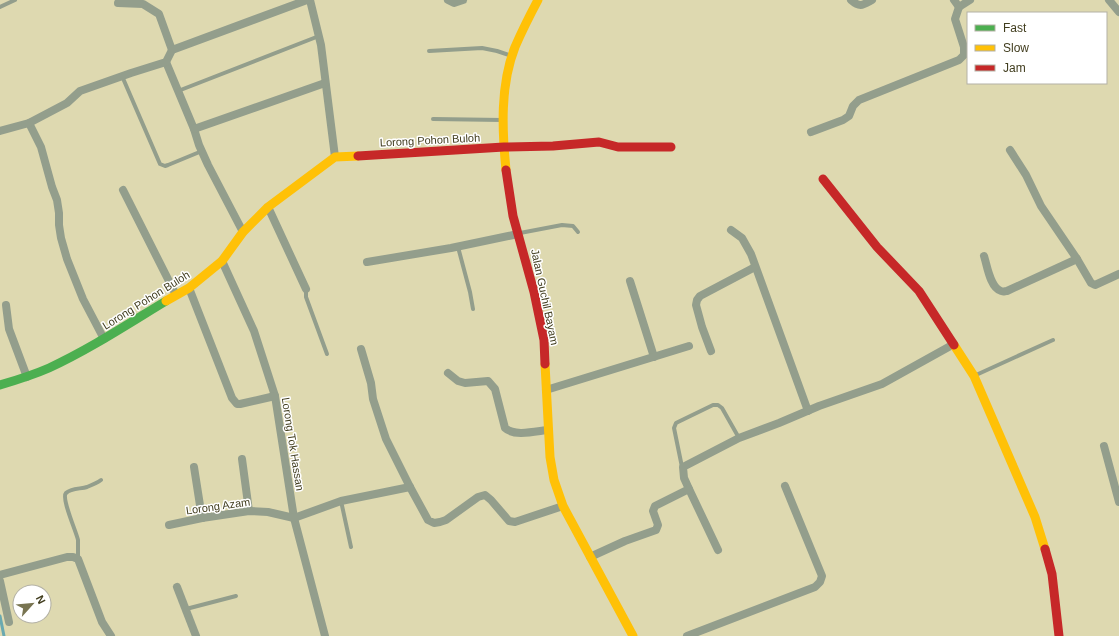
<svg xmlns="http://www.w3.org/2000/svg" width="1119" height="636" font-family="Arial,sans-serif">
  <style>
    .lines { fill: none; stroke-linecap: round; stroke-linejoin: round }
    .stream { stroke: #6aa9b0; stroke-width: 3 }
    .lane { stroke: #939e8c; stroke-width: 4 }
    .street { stroke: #939e8c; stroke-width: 8 }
    .fast { stroke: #4caf50; stroke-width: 9 }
    .slow { stroke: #ffc107; stroke-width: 9 }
    .jam { stroke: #c62828; stroke-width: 9 }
    .labels { text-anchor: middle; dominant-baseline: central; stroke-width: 3; stroke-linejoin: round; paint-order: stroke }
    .street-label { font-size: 11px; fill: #413d1e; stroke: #fff }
  </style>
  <rect width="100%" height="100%" fill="#ded9b0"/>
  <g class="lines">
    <!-- stream -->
    <path class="stream" d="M0,616l4,20"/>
    <!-- lane -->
    <g class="lane">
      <path d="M0,7l15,-7"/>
      <path d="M429,51l53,-3 15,3 15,5"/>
      <path d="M122,76l38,88 5,2 3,-1 34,-14"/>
      <path d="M178,91l141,-55"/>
      <path d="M433,119l69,1"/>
      <path d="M520,233l42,-8 11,1 5,6"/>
      <path d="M458,247l12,45 3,17"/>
      <path d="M306,289v8l21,57"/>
      <path d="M976,375l77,-35"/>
      <path d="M682,467l-8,-39 2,-5 2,-1 35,-17h5l4,3 17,30"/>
      <path d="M341,501l10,46"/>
      <path d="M78,558c0,-6 0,-12 0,-18 -2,-9 -17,-42 -12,-47 5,-5 15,-4 21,-6 5,-2 10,-4 14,-7"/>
      <path d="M186,609l50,-13"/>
    </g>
    <!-- street -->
    <g class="street">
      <path d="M310,0l11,45 14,112"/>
      <path d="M448,0l6,3 9,-3"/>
      <path d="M851,0c9,8 12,5 21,0"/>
      <path d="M954,0l5,7 11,-7"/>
      <path d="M1109,0l10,12"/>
      <path d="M118,3l25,1 16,10 13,36"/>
      <path d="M166,62l28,67 5,16 9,20 35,67"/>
      <path d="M29,123l12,24 11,40 5,13 2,13v12l2,13 6,21 16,40 21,40"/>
      <path d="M194,129l131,-46"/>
      <path d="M0,131l29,-8 38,-20 13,-12 51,-18 35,-11 6,-12 135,-50"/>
      <path d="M811,132l32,-12 6,-4 4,-10 6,-6 100,-40 5,-5v-8l-9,-28 4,-12"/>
      <path d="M1010,150l16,25 15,31 36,53 14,24 4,2 24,-11"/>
      <path d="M123,190l53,105"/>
      <path d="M268,207l38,82"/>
      <path d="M731,230l11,8 9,16 57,157"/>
      <path d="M984,256c3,9 6,32 17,35 2,1 4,0 6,0l70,-32"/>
      <path d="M222,261l32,70 21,65 19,122 31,118"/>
      <path d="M367,262l84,-14 67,-14"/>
      <path d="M630,281l24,76"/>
      <path d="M189,288l43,110 5,6h3l35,-8"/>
      <path d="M6,305l3,24 18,48"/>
      <path d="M361,349l10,34 2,16 13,40 24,48 18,33 6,3 6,-1 6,-2 32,-23 7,-2 6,5 18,21 6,1 48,-16"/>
      <path d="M711,351l-9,-24 -6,-22 1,-5 3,-4 55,-29"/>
      <path d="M448,373l10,8 7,2 23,-2 7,8 10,39c9,9 32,3 43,2"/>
      <path d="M546,390l143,-44"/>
      <path d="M1104,446l15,56"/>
      <path d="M242,459l7,52"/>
      <path d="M194,467l8,51"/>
      <path d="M169,525l33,-7 47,-7 19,1 26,6 47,-17 69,-14"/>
      <path d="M718,550l-29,-61 -5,-11 -1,-11 56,-29 40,-15 40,-17 63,-22 72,-40"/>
      <path d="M590,557l35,-16 31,-11 2,-5 -5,-14 2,-5 34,-17"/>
      <path d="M0,575l67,-18h6l5,2 24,63 9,14"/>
      <path d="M0,581l9,41"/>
      <path d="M177,587l19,49"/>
      <path d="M687,636l128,-49 5,-5 2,-6 -37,-90"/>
    </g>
    <!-- fast -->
    <path class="fast" d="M0,385c17,-5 33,-10 49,-17 41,-19 79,-44 117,-67"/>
    <!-- slow -->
    <g class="slow">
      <path d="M506,170c-4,-40 -6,-85 9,-123 7,-16 15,-32 23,-47"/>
      <path d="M166,301l23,-13 33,-27 21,-29 25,-25 67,-50 23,-1"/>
      <path d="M954,345l20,31 61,141 10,32"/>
      <path d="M545,364l5,93 4,23 9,26 70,130"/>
    </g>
    <!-- jam -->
    <g class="jam">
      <path d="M358,156l146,-9 49,-1 46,-4 19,5h53"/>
      <path d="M506,170l7,46 21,76 10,48 1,24"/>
      <path d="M823,179l54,68 42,44 35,54"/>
      <path d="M1045,549l7,25 7,62"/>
    </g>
  </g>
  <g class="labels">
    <!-- street labels -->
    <g class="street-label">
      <text transform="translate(430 140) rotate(-3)">Lorong Pohon Buloh</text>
      <text transform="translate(545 297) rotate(78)">Jalan Guchil Bayam</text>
      <text transform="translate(146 300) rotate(-32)">Lorong Pohon Buloh</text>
      <text transform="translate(293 444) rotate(81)">Lorong Tok Hassan</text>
      <text transform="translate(218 506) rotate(-8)">Lorong Azam</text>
    </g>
  </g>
  <!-- legend -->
  <rect x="967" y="12" width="140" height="72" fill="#ffffff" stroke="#b3b1a5"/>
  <rect x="975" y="25" width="20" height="6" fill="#4caf50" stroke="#b3b1a5"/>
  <text x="1003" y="32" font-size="12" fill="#413d1e">Fast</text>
  <rect x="975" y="45" width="20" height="6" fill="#ffc107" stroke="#b3b1a5"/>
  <text x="1003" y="52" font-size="12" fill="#413d1e">Slow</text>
  <rect x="975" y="65" width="20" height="6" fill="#c62828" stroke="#b3b1a5"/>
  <text x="1003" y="72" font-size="12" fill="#413d1e">Jam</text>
  <!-- north arrow -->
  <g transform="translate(32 604) rotate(63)"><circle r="19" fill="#ffffff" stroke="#b3b1a5"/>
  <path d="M0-3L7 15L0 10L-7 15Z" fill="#787451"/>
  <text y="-6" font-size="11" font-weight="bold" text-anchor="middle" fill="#413d1e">N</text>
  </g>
</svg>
